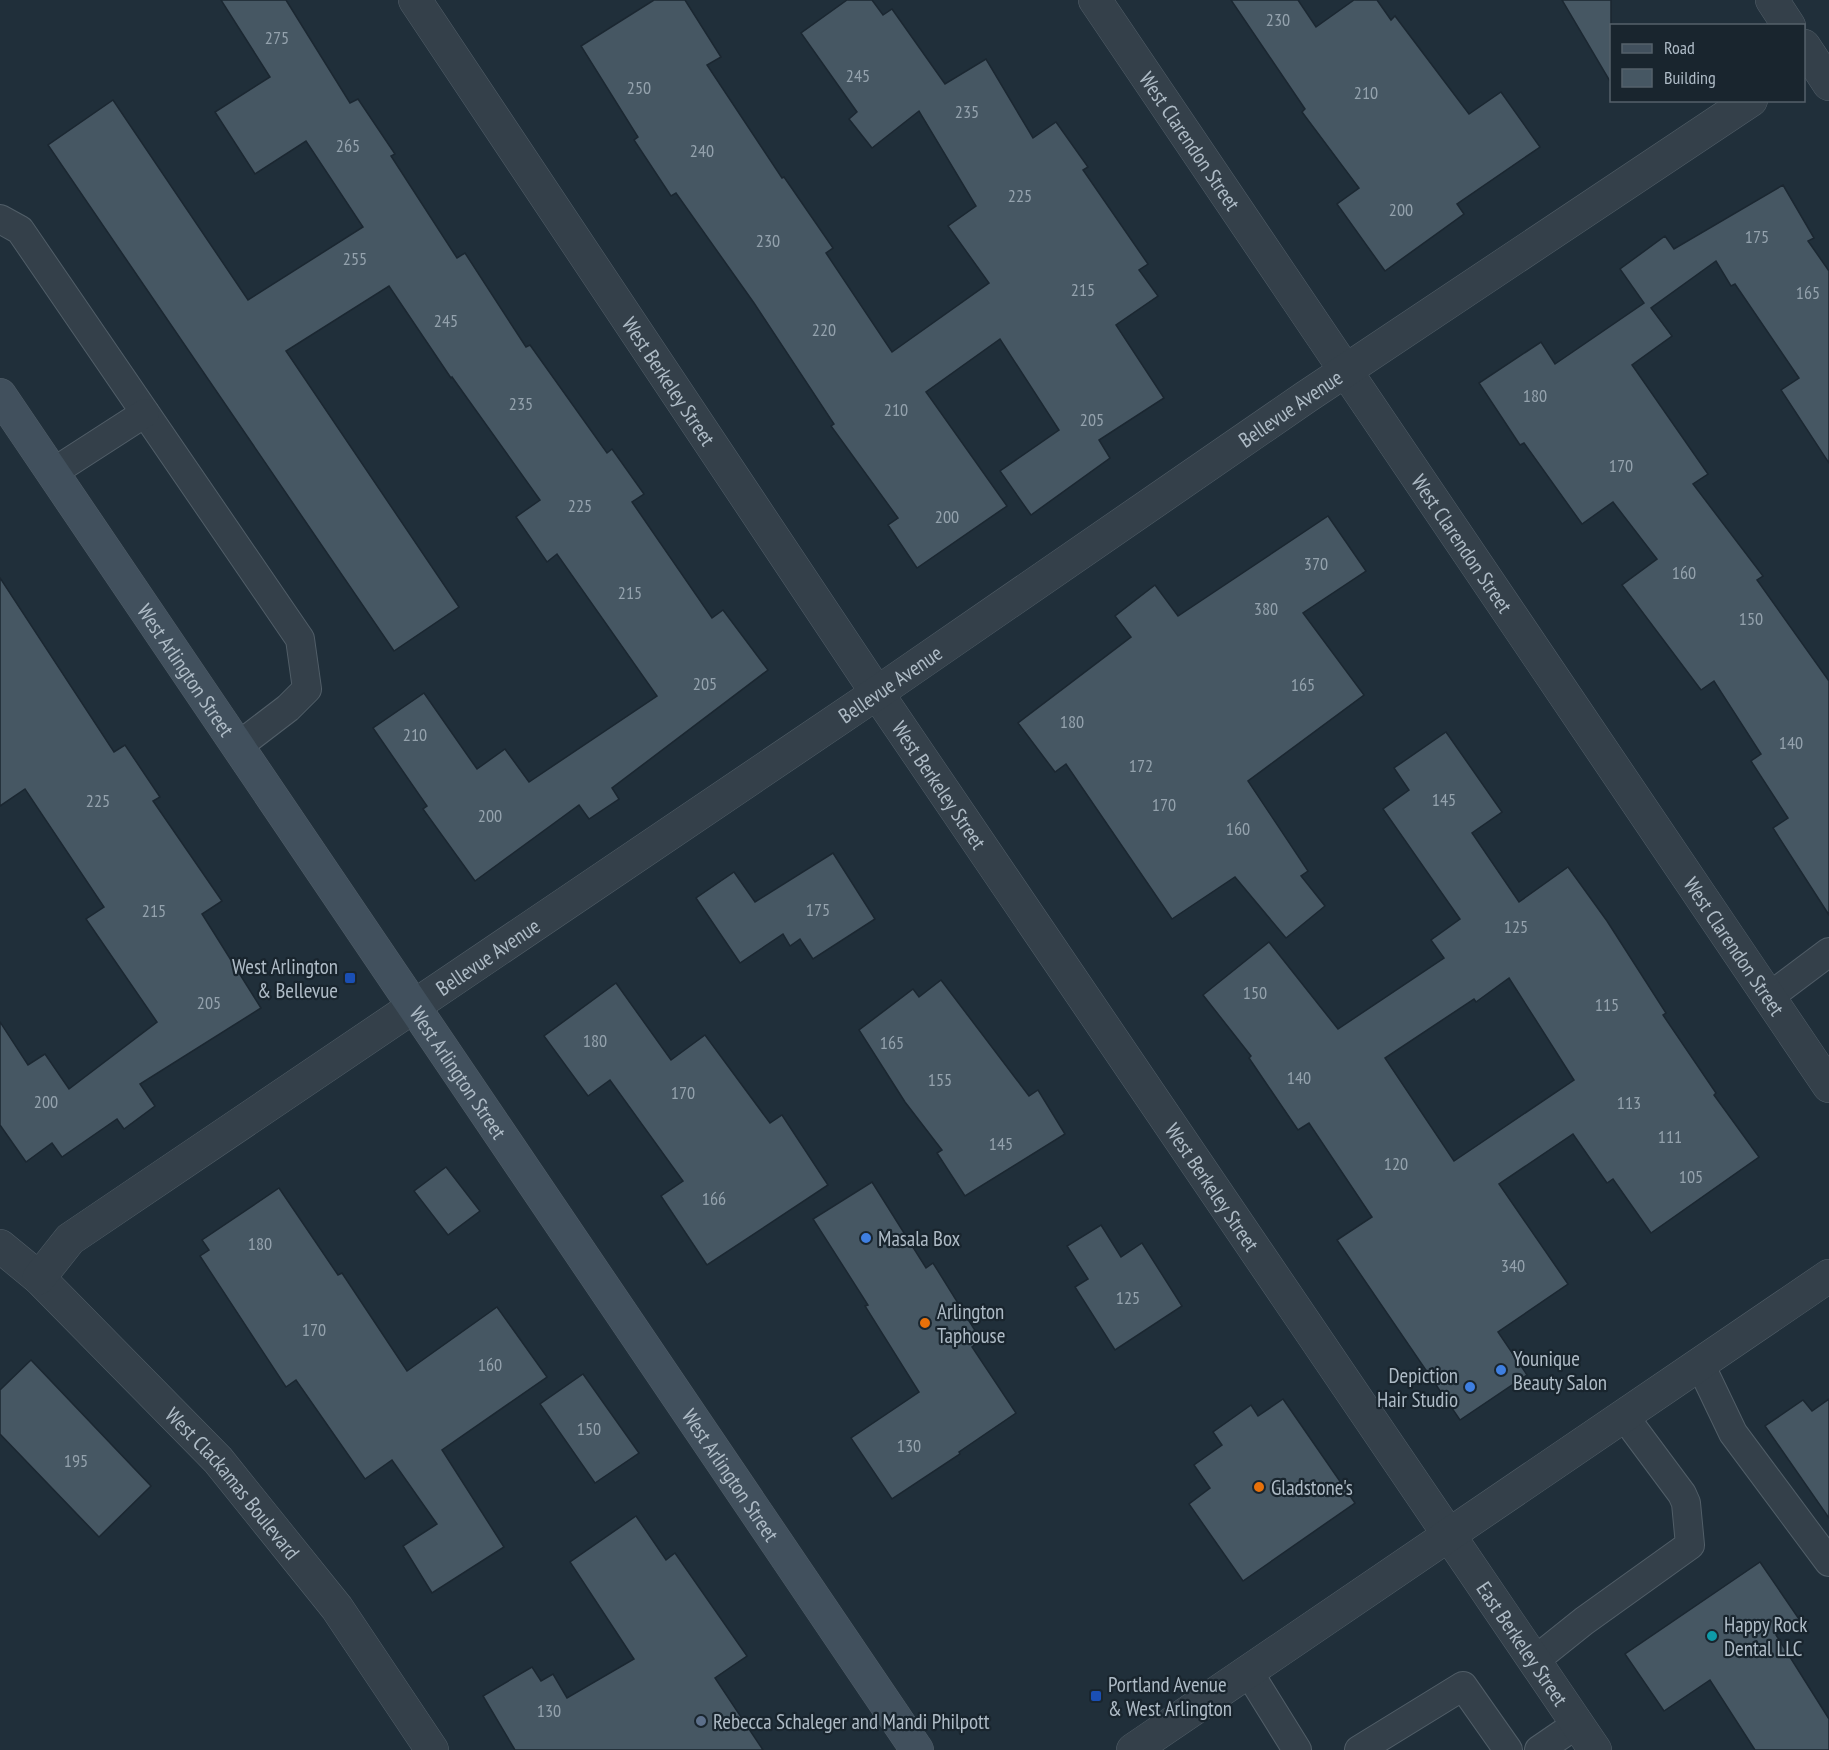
<svg xmlns="http://www.w3.org/2000/svg" width="1829" height="1750" font-family="'PT Sans Narrow',sans-serif">
  <style>
    .building { fill: #465763; stroke: #1b2731; stroke-width: 1.5; fill-rule: evenodd }
    .lines { fill: none; stroke-linecap: round; stroke-linejoin: round }
    .service-casing { stroke: #515e68; stroke-width: 30 }
    .minor-casing { stroke: #515e68; stroke-width: 34 }
    .tertiary-casing { stroke: #515e68; stroke-width: 34 }
    .secondary-casing { stroke: #515e68; stroke-width: 34 }
    .service { stroke: #34404a; stroke-width: 28 }
    .minor { stroke: #34404a; stroke-width: 33 }
    .tertiary { stroke: #34404a; stroke-width: 33 }
    .secondary { stroke: #41505d; stroke-width: 33 }
    .transit-dot { fill: #1a4fb4; stroke: #19252e; stroke-width: 2 }
    .shop-dot { fill: #3f7fe0; stroke: #19252e; stroke-width: 2 }
    .food-dot { fill: #e8710a; stroke: #19252e; stroke-width: 2 }
    .culture-dot { fill: #0f9aa8; stroke: #19252e; stroke-width: 2 }
    .service-dot { fill: #5c6f8a; stroke: #19252e; stroke-width: 2 }
    .labels { text-anchor: middle; dominant-baseline: central; stroke-width: 4.5; stroke-linejoin: round; paint-order: stroke }
    .number-label { font-size: 18px; fill: #94a2ad }
    .street-label { font-size: 21px; fill: #aebbc6; stroke: #19252e }
    .poi-label { font-size: 21px; fill: #aebbc6; stroke: #19252e; text-anchor: start }
  </style>
  <rect width="100%" height="100%" fill="#202f3a"/>
  <!-- building -->
  <g class="building">
    <path d="M221,0h65l64,103 8,-4 37,55 -4,2 66,102 8,-5 61,94 4,-2 77,108 5,-4 32,45 -12,8 80,116 11,-8 45,60 -156,118 7,11 -30,20 -10,-14 -104,76 -52,-72 4,-3 -54,-78 51,-35 53,76 28,-20 24,33 128,-86 -100,-142 -10,8 -31,-45 24,-17 -88,-123 -1,1 -62,-92 -103,65 173,256 -65,44 -346,-506 65,-45 135,200 115,-73 -57,-86 -51,33 -40,-62 55,-35z"/>
    <path d="M654,0h31l36,57 -14,8 75,113 2,-1 49,71 -7,5 66,99 97,-69 -41,-57 28,-20 -57,-95 -47,37 -23,-29 8,-7 -56,-79 46,-33h25l11,15 9,-6 53,75 41,-25 47,79 23,-16 32,45 -5,3 65,94 -9,6 19,26 -42,29 48,73 -65,42 11,18 -79,57 -31,-44 59,-41 -59,-91 -74,53 81,114 -90,62 -29,-43 10,-7 -67,-92 3,-2 -80,-121 -78,-110 -5,3 -37,-56 4,-3 -57,-91z"/>
    <path d="M1231,0h67l18,27 38,-27h23l14,20 4,-4 74,98 32,-22 39,55 -83,57 7,10 -79,57 -48,-67 22,-16 -57,-76 3,-3z"/>
    <path d="M1562,0h49v83z"/>
    <path d="M1783,185l31,53 -6,3 21,30v192l-48,-73 18,-12 -64,-94 -4,2 -15,-25 -65,47 21,28 -40,29 76,109 -15,10 70,92 -6,4 72,101v234l-56,-87 15,-10 -37,-57 10,-7 -47,-73 -13,9 -79,-105 35,-26 -44,-57 -31,22 -58,-81 -4,2 -41,-62 62,-41 14,22 89,-61 -24,-34 45,-33 9,13z"/>
    <path d="M1328,516l38,55 -63,42 61,82 -116,86 60,90 -7,5 24,30 -39,32 -51,-61 -63,42 -106,-155 -11,8 -37,-49 113,-86 -16,-21 40,-31 23,31z"/>
    <path d="M0,578l114,174 11,-7 35,52 -7,4 69,100 -20,13 59,94 -121,76 15,22 -31,23 -7,-10 -55,38 -10,-14 -26,19 -26,-37v-103l28,43 17,-11 24,35 88,-67 -71,-103 18,-12 -79,-118 -25,17z"/>
    <path d="M1446,732l56,80 -30,21 47,69 49,-35 39,54 59,92 -3,2 53,78 -2,2 45,62 -108,76 -38,-54 -6,4 -34,-49 -74,50 69,100 -70,48 29,43 -67,45 -123,-180 35,-23 -63,-94 -11,7 -49,-72 2,-2 -48,-61 66,-53 69,87 106,-71 -13,-18 29,-21 -77,-110 26,-19 -15,-22zM1509,978l65,102 -120,81 -69,-103 89,-59 2,3z"/>
    <path d="M833,853l42,66 -62,40 -13,-20 -10,7 -7,-12 -43,29 -44,-65 38,-26 21,30z"/>
    <path d="M941,980l88,116 9,-6 27,44 -100,62 -28,-43 5,-3 -37,-48 -46,-72 54,-41 6,8z"/>
    <path d="M616,983l55,77 34,-25 65,88 12,-8 46,70 -121,80 -46,-69 22,-15 -73,-101 -22,16 -44,-60z"/>
    <path d="M446,1167l34,44 -32,24 -34,-44z"/>
    <path d="M872,1182l54,86 7,-5 48,77 -9,7 44,66 -57,39 1,2 -68,45 -41,-61 68,-46 -54,-86 3,-1 -55,-86z"/>
    <path d="M279,1188l59,87 4,-2 65,98 90,-64 50,70 -105,73 62,97 -72,46 -29,-47 34,-22 -45,-64 -27,19 -69,-99 -10,7 -86,-131 9,-6 -7,-10z"/>
    <path d="M1101,1225l20,32 21,-14 40,63 -67,44 -40,-63 13,-8 -21,-33z"/>
    <path d="M31,1360l120,126 -52,51 -99,-103v-44z"/>
    <path d="M583,1374l56,79 -44,30 -55,-79z"/>
    <path d="M1283,1399l72,104 -112,78 -54,-77 21,-16 -16,-23 28,-20 -9,-13 38,-27 7,11z"/>
    <path d="M1829,1399v119l-64,-92 38,-26 9,11z"/>
    <path d="M636,1516l30,44 9,-7 72,103 -32,22 48,72h-248l-32,-54 49,-29 9,14 12,-7 14,24 67,-39 -64,-97z"/>
    <path d="M1760,1562l39,57 -23,16 53,84v31h-74l-45,-70 -46,31 -39,-57z"/>
  </g>
  <g class="lines">
    <defs>
      <g id="service">
        <path d="M0,219l20,11 280,409 7,50 -19,19 -51,39"/>
        <path d="M52,473l93,-60"/>
        <path d="M1769,997l60,-45"/>
        <path d="M1700,1364l33,69 96,129"/>
        <path d="M1534,1661l50,-40 106,-76 -4,-42 -4,-9 -58,-78"/>
        <path d="M1248,1671l49,79"/>
        <path d="M1359,1750l104,-64 45,64"/>
        <path d="M1539,1750l38,-26"/>
      </g>
      <g id="minor">
        <path id="s1" d="M415,0l462,693 718,1057"/>
        <path id="s2" d="M1095,0l734,1086"/>
        <path id="s3" d="M0,1246l39,32 179,182 119,148 95,142"/>
        <path id="s4" d="M39,1278l31,-39 807,-546 429,-296 445,-297"/>
      </g>
      <g id="tertiary">
        <path d="M1772,0l17,26"/>
        <path d="M1804,46l25,38"/>
        <path d="M1133,1750l696,-474"/>
      </g>
      <g id="secondary">
        <path id="s5" d="M0,395l917,1355"/>
      </g>
    </defs>
    <!-- service casing -->
    <use href="#service" class="service-casing"/>
    <!-- minor casing -->
    <use href="#minor" class="minor-casing"/>
    <!-- tertiary casing -->
    <use href="#tertiary" class="tertiary-casing"/>
    <!-- secondary casing -->
    <use href="#secondary" class="secondary-casing"/>
    <!-- service -->
    <use href="#service" class="service"/>
    <!-- minor -->
    <use href="#minor" class="minor"/>
    <!-- tertiary -->
    <use href="#tertiary" class="tertiary"/>
    <!-- secondary -->
    <use href="#secondary" class="secondary"/>
  </g>
  <!-- markers -->
  <g class="transit-dot">
    <rect x="344" y="972" width="12" height="12" rx="3"/>
    <rect x="1090" y="1690" width="12" height="12" rx="3"/>
  </g>
  <g class="shop-dot">
    <circle cx="866" cy="1238" r="6"/>
    <circle cx="1501" cy="1370" r="6"/>
    <circle cx="1470" cy="1387" r="6"/>
  </g>
  <g class="food-dot">
    <circle cx="925" cy="1323" r="6"/>
    <circle cx="1259" cy="1487" r="6"/>
  </g>
  <circle class="culture-dot" cx="1712" cy="1636" r="6"/>
  <circle class="service-dot" cx="701" cy="1721" r="6"/>
  <g class="labels">
    <!-- number labels -->
    <g class="number-label">
      <text x="1278" y="19">230</text>
      <text x="277" y="37">275</text>
      <text x="858" y="75">245</text>
      <text x="639" y="87">250</text>
      <text x="1366" y="92">210</text>
      <text x="967" y="111">235</text>
      <text x="348" y="145">265</text>
      <text x="702" y="150">240</text>
      <text x="1020" y="195">225</text>
      <text x="1401" y="209">200</text>
      <text x="1757" y="236">175</text>
      <text x="768" y="240">230</text>
      <text x="355" y="258">255</text>
      <text x="1083" y="289">215</text>
      <text x="1808" y="292">165</text>
      <text x="446" y="320">245</text>
      <text x="824" y="329">220</text>
      <text x="1535" y="395">180</text>
      <text x="521" y="403">235</text>
      <text x="896" y="409">210</text>
      <text x="1092" y="419">205</text>
      <text x="1621" y="465">170</text>
      <text x="580" y="505">225</text>
      <text x="947" y="516">200</text>
      <text x="1316" y="563">370</text>
      <text x="1684" y="572">160</text>
      <text x="630" y="592">215</text>
      <text x="1266" y="608">380</text>
      <text x="1751" y="618">150</text>
      <text x="705" y="683">205</text>
      <text x="1303" y="684">165</text>
      <text x="1072" y="721">180</text>
      <text x="415" y="734">210</text>
      <text x="1791" y="742">140</text>
      <text x="1141" y="765">172</text>
      <text x="1444" y="799">145</text>
      <text x="98" y="800">225</text>
      <text x="1164" y="804">170</text>
      <text x="490" y="815">200</text>
      <text x="1238" y="828">160</text>
      <text x="818" y="909">175</text>
      <text x="154" y="910">215</text>
      <text x="1516" y="926">125</text>
      <text x="1255" y="992">150</text>
      <text x="209" y="1002">205</text>
      <text x="1607" y="1004">115</text>
      <text x="595" y="1040">180</text>
      <text x="892" y="1042">165</text>
      <text x="1299" y="1077">140</text>
      <text x="940" y="1079">155</text>
      <text x="683" y="1092">170</text>
      <text x="46" y="1101">200</text>
      <text x="1629" y="1102">113</text>
      <text x="1670" y="1136">111</text>
      <text x="1001" y="1143">145</text>
      <text x="1396" y="1163">120</text>
      <text x="1691" y="1176">105</text>
      <text x="714" y="1198">166</text>
      <text x="260" y="1243">180</text>
      <text x="1513" y="1265">340</text>
      <text x="1128" y="1297">125</text>
      <text x="314" y="1329">170</text>
      <text x="490" y="1364">160</text>
      <text x="589" y="1428">150</text>
      <text x="909" y="1445">130</text>
      <text x="76" y="1460">195</text>
      <text x="549" y="1710">130</text>
    </g>
    <!-- street labels -->
    <g class="street-label">
      <text stroke="none"><textPath href="#s2" startOffset="170">West Clarendon Street</textPath></text>
      <text stroke="none"><textPath href="#s1" startOffset="458">West Berkeley Street</textPath></text>
      <text stroke="none"><textPath href="#s4" startOffset="1526">Bellevue Avenue</textPath></text>
      <text stroke="none"><textPath href="#s2" startOffset="656">West Clarendon Street</textPath></text>
      <text stroke="none"><textPath href="#s5" startOffset="332">West Arlington Street</textPath></text>
      <text stroke="none"><textPath href="#s4" startOffset="1040">Bellevue Avenue</textPath></text>
      <text stroke="none"><textPath href="#s1" startOffset="944">West Berkeley Street</textPath></text>
      <text stroke="none"><textPath href="#s2" startOffset="1142">West Clarendon Street</textPath></text>
      <text stroke="none"><textPath href="#s4" startOffset="554">Bellevue Avenue</textPath></text>
      <text stroke="none"><textPath href="#s5" startOffset="818">West Arlington Street</textPath></text>
      <text stroke="none"><textPath href="#s1" startOffset="1430">West Berkeley Street</textPath></text>
      <text stroke="none"><textPath href="#s5" startOffset="1304">West Arlington Street</textPath></text>
      <text stroke="none"><textPath href="#s3" startOffset="333">West Clackamas Boulevard</textPath></text>
      <text stroke="none"><textPath href="#s1" startOffset="1982">East Berkeley Street</textPath></text>
    </g>
    <!-- poi labels -->
    <g class="poi-label">
      <text x="338" y="966" text-anchor="end">West Arlington<tspan x="338" dy="24">&amp; Bellevue</tspan></text>
      <text x="878" y="1238">Masala Box</text>
      <text x="937" y="1311">Arlington<tspan x="937" dy="24">Taphouse</tspan></text>
      <text x="1513" y="1358">Younique<tspan x="1513" dy="24">Beauty Salon</tspan></text>
      <text x="1458" y="1375" text-anchor="end">Depiction<tspan x="1458" dy="24">Hair Studio</tspan></text>
      <text x="1271" y="1487">Gladstone's</text>
      <text x="1724" y="1624">Happy Rock<tspan x="1724" dy="24">Dental LLC</tspan></text>
      <text x="1108" y="1684">Portland Avenue<tspan x="1108" dy="24">&amp; West Arlington</tspan></text>
      <text x="713" y="1721">Rebecca Schaleger and Mandi Philpott</text>
    </g>
  </g>
  <!-- legend -->
  <rect x="1610" y="24" width="195" height="78" fill="#19252e" stroke="#55616b" stroke-width="1.5"/>
  <rect x="1622" y="44" width="30" height="9" fill="#41505d" stroke="#55616b" stroke-width="1.5"/>
  <text x="1664" y="54" font-size="18" fill="#aebbc6">Road</text>
  <rect x="1622" y="69" width="30" height="18" fill="#465763" stroke="#55616b" stroke-width="1.5"/>
  <text x="1664" y="84" font-size="18" fill="#aebbc6">Building</text>
</svg>
